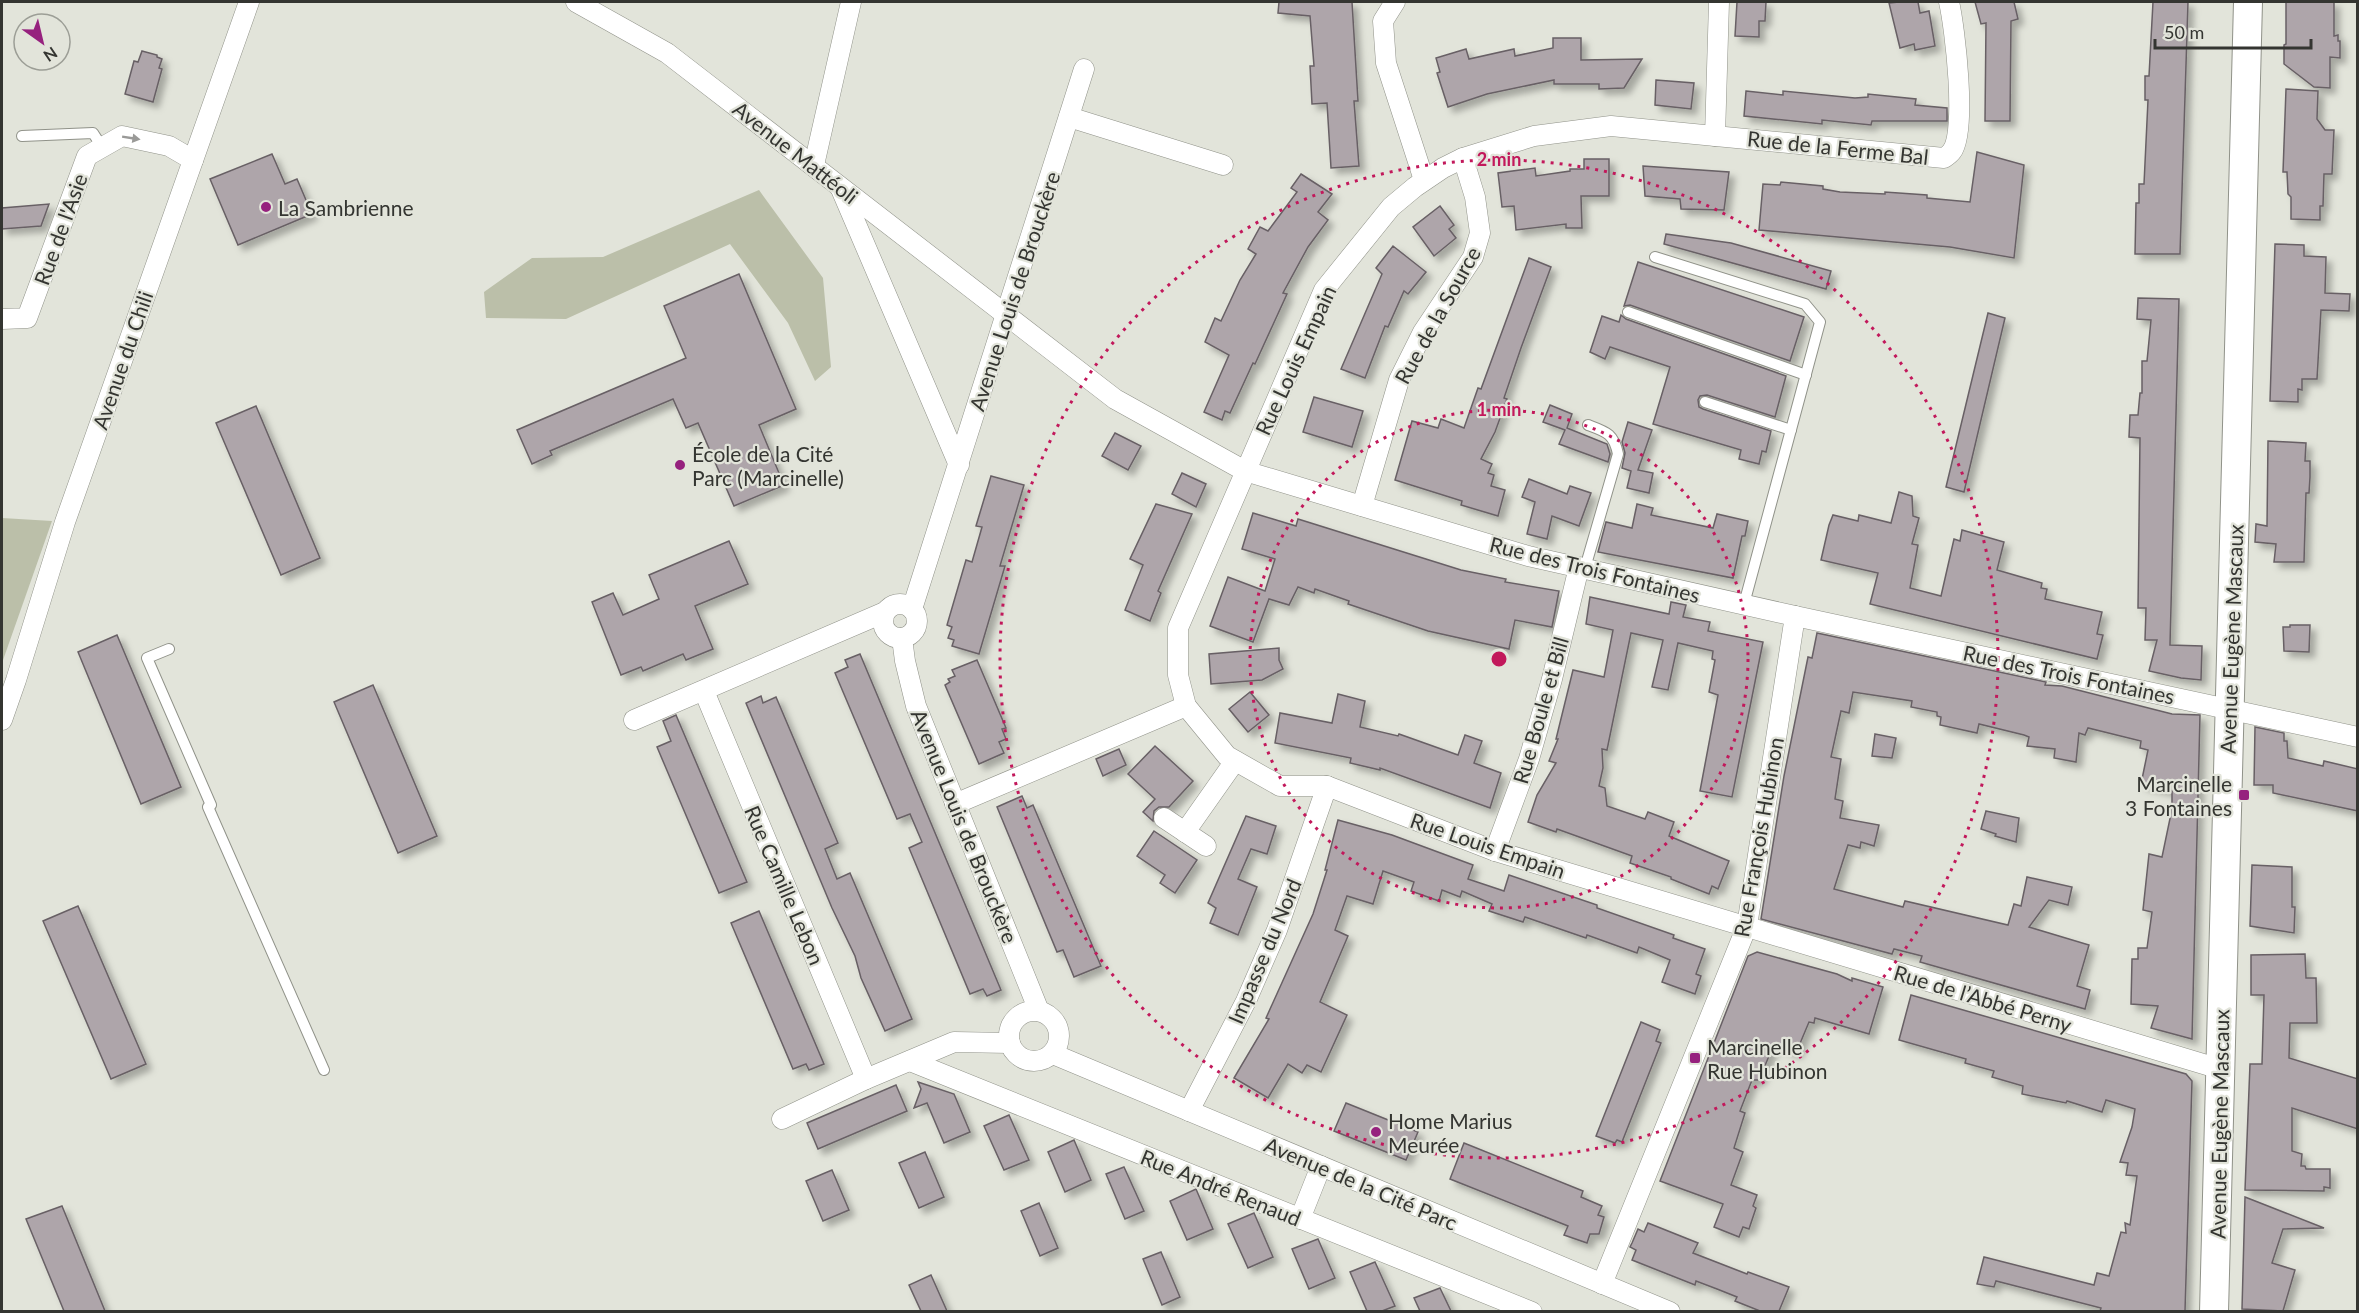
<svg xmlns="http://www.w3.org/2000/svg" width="2359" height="1313" font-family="Lato,sans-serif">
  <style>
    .green { fill: #bbbfa9 }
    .building { fill: #aea5aa; stroke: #686065; stroke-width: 1.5; filter: url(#shadow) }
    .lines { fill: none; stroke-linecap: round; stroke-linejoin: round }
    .lane-casing { stroke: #909289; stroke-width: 12 }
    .street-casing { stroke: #909289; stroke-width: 21 }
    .secondary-casing { stroke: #909289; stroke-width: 30 }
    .lane { stroke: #fff; stroke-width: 10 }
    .street { stroke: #fff; stroke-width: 20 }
    .secondary { stroke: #fff; stroke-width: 28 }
    .oneway { fill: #9a9a98 }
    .ring { fill: none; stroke: #c2185b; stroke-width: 3; stroke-dasharray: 3 6 }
    .poi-dot { fill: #96217e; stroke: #e2e4da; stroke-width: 2 }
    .labels { text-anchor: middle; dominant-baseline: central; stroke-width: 4.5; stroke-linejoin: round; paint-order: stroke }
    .street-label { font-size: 21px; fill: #343531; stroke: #e2e4da }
    .poi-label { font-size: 21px; fill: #343531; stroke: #e2e4da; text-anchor: start }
    .centre { fill: #c2185b; stroke: #e2e4da; stroke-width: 3 }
    .ring-label { font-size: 18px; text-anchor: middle; font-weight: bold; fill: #c2185b; stroke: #e2e4da; stroke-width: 4.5; stroke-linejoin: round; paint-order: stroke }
  </style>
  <defs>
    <filter id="shadow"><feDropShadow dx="5.5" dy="5.5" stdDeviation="3" flood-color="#0004"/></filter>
  </defs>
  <rect width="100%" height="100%" fill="#e2e4da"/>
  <!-- green -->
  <g class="green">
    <path d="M759,190l64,88 8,89 -16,14 -27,-58 -58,-79 -164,75 -80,-1 -2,-26 48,-34 71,-1z"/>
    <path d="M2,518l50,3 -50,142z"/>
  </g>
  <!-- building -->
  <g class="building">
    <path d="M1279,2h73l6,99h-4l5,65 -28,2 -4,-65 -15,1 -2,-38h4l-4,-50 -32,-3z"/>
    <path d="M1737,2h29l-1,19h-6v16l-24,-1z"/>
    <path d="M1899,2h19l2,11 9,-2 6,35 -20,4 -1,-6 -14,4 -11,-45z"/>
    <path d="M1975,2h39l4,17 -7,2 -1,100h-25l1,-98 -5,1z"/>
    <path d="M2153,2h35l-8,252h-45l1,-51h3v-19h5l4,-84h-3v-24h4z"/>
    <path d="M2286,2h48v34l4,-1v6h2v17l-10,-1v31l-16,-1 -30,-23v-19l2,-1z"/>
    <path d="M1553,38h28v22l61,-1 -18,29 -25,1v-5h-45v-4l-67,14 -39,13 -11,-34 3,-1 -4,-14 30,-9 3,10 45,-10 1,7 38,-8z"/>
    <path d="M142,51l15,4v2l5,2 -3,9 3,1 -9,33 -28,-8 9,-33 4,1z"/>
    <path d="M1656,80l38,3 -3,26 -36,-4z"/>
    <path d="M2286,89l32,2 -1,28 8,11h9l-2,44h-8l-1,32h-3v14l-29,-1v-22l-3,-3 -1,-22h-4z"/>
    <path d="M1746,91l37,4v-4l72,7 13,-1v-3l48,5 -1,6 32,3v13h-75l-1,4 -49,-5v4l-78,-8z"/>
    <path d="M1977,152l47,13 -10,93 -64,-11 -191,-17 4,-46 17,1 1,-3 42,4v3l17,3 45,2v-2l42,3v3l43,4z"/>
    <path d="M272,154l13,30 12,-5 15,35 -74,31 -28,-66z"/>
    <path d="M1584,159h25v37h-28l1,32h-16v-4l-50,6 -2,-24 -12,1 -4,-34 37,-5 1,8 34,-5v-2h14z"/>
    <path d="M1643,166l86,6 -5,38 -43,-1 -1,-10 -35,-3z"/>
    <path d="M1301,174l31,20 -14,18 10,8 -20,27 -25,46 4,1 -32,70 -2,-1 -23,50 -5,-2 -3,9 -18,-8 25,-57 -24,-13 10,-24 6,3 19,-41 16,-26 -8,-5 12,-22 8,4 29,-39 -6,-4z"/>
    <path d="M49,204l-8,22 -39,3v-21z"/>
    <path d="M1440,206l14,19 -5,4 7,9 -22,18 -21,-29z"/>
    <path d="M1666,234l65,9 100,28 -5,18 -162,-45z"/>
    <path d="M2275,244l29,1v11l22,1 -1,36 25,1 -1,17 -28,-1 -4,69h-15v11l-4,-1v13l-28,-1z"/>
    <path d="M1393,246l33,26 -18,22 -4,-3 -16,36 -3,-1 -20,52 -24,-9 41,-95 -6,-6z"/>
    <path d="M1529,258l22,9 -30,81 -17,50 3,1 -12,33 -14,27 11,5 -4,9 6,2 -3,11 14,4 -7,26 -37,-11 1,-4 -67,-21 17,-59 26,7 3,-9 23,9 14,-40 3,1z"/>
    <path d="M1638,262l166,55 -14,44 -160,-56 -6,1z"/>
    <path d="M739,274l57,135 -37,16 25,60 -50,21 -36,-83 -12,5 -13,-29 -123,52 2,4 -20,9 -15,-34 169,-72 -22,-52z"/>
    <path d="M2138,298l41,1 -9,346 32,1 -1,34 -20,-2 -32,-7 8,-31h-12l1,-32h-8l2,-170 -11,-1 1,-22h8l2,-22h2v-32h5l4,-41 -14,-1z"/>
    <path d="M1988,313l17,5 -41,174 -18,-5z"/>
    <path d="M1621,315l5,4 160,57 -11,41 -68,-22 -7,1 -2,4 1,7 4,2 68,22 -5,21 -4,-1 -3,13 -20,-5 2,-9 -88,-26 17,-57 -60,-20 -5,12 -15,-7 12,-36 17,6z"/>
    <path d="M1314,397l49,14 -11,36 -49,-15z"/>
    <path d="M1550,405l22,9 -5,14 40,16 3,10 -2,8 -49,-18 6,-14 -22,-8z"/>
    <path d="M256,406l64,152 -39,17 -65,-152z"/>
    <path d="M1628,422l24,8 -14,40 15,3 -4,20 -22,-5 4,-17 -9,-3 3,-15 -3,-11z"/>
    <path d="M1115,433l26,13 -13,24 -26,-14z"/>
    <path d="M2268,441l38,2 -1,18h5v16l-1,16h-3l-2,69h-30l2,-18 -21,-2 1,-18 11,2z"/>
    <path d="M1182,473l24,11 -10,23 -24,-13z"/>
    <path d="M991,476l33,9 -24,81h5l-26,88 -27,-8 2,-6 -6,-2 4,-11 -5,-2 19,-65 6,2 10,-35 -6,-1z"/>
    <path d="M1529,479l38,15 3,-8 21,7 -12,33 -27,-10 -5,23 -20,-5 8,-32 -13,-5z"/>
    <path d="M1899,492l13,4 1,20 6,2 -7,26 6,1 -8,43 31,8 13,-57 6,2 2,-11 42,12 -7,28 45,13 -1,5 6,1 -2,10 57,13 -5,22 6,1 -6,24 -227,-55 8,-31 -57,-13 8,-35 4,-10 25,6 1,-6 32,8z"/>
    <path d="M1156,504l36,10 -34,77 3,2 -11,28 -25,-11 18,-45 -13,-6z"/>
    <path d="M1637,504l16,4 -2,7 62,13 4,-14 31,7 -3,15h-3l-9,42 -135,-26 8,-30 26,6z"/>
    <path d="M1253,513l43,13 2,-7 163,51 45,9 -1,3 54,9 -7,36 -37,-7 -6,29 -81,-18 -80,-27 1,-3 -34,-12 -1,4 -16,-6 -9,18 -20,-6 -16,43 -43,-16 18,-49 37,14 10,-32 -33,-10z"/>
    <path d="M729,541l19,43 -53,22 18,43 -27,11 -3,-6 -40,17 -2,-4 -20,8 -29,-73 21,-9 10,22 36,-16 -10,-24z"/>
    <path d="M1590,597l79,17 2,-12 15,3 -3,12 27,5 -2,9 55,11 -31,155 -32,-6 18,-96 -9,-3 6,-32 -3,-1 1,-8 -35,-8 -10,47 -16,-3 11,-47 -32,-7 -24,117 -5,-1 1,19 -4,18 6,2 2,18 38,13 3,-7 26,10 -5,14 60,25 -11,28 -6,-3 -3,8 -38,-15v-2l-41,-14 2,-7 -75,-27 -1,3 -28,-10 9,-27 19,-32 -7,-2 9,-22h-2l17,-69 31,7 9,-47 -27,-6z"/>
    <path d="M2290,625h20l-1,27 -25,-1 -1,-24h7z"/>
    <path d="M1817,633l229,49 -1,3 17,1 110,28 28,1 -8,324 -41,-11 7,-22 -27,-2 1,-45h6v-11h9l5,-36 -9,-2 6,-56 13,3 10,-48v-18l-31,-7 7,-34 -8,-2 1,-7 -53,-13 -3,7 -6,-2 -3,29 -22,-4 1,-9 -28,-3 2,-9 -5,-2 -45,-11 -2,9 -37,-8 1,-8 -4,-1v-4l-26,-5 1,-6 -59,-9 -4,21 -8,-2 -10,46 10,2 -6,40 8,2 -3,17 39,7 -5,21 -13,-4 -1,6 -12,-3 -14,44 69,18 2,-6 103,24 6,-21 7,2 6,-29 45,10 -4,18 -19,-5 -20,27 60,18 -12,41 13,4 -5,19 -165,-47 2,-6 -28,-7 -2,5 -131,-35 23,-143 24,-119 4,1z"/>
    <path d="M117,635l64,152 -40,17 -63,-152z"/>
    <path d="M1279,648v12l4,9 -21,11 -51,4 -2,-30z"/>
    <path d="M860,654l141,336 -14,6 -4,-7 -13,5 -61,-146 13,-6 -12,-28 -13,5 -62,-146 13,-6 -3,-7z"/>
    <path d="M977,660l29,68 -4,1 4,10 -7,3 5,11 -25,11 -34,-79 5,-3 -2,-3 7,-3 -3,-6z"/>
    <path d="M373,685l64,151 -39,17 -64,-151z"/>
    <path d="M1250,692l19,23 -21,17 -19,-23z"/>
    <path d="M1338,694l27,7 -5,26 38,9 1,-2 59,21 7,-20 17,6 -8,22 27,10 -11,35 -110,-40v2l-30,-7 1,-5 -76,-15 5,-30 52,10z"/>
    <path d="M761,696l2,7 13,-6 62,146 -13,6 12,30 13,-6 62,146 -27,12 -24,-53 -6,-22 -23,-48 -86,-205z"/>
    <path d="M676,715l71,167 -28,11 -62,-146 14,-6 -8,-20z"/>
    <path d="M2255,727l29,6v8h3l1,17 35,8 1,-5 34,8v42l-85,-18v-8h-19z"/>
    <path d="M1875,734l21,4 -4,20 -20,-2z"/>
    <path d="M1155,746l38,35 -24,26h-10l-5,4 -1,10 -10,-9 12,-13 -27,-25z"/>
    <path d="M1119,749l7,16 -23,11 -7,-17z"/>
    <path d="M1022,796l5,12 6,-3 68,161 -27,11 -11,-27 -6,2 -60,-145z"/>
    <path d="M1986,811l33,7 -3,24 -21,-6 1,-2 -15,-5z"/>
    <path d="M1246,816l30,10 -9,28 -16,-5 -13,30 19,8 -19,48 -28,-12 6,-15 -8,-5z"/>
    <path d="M1338,820l54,15 81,30 -5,14 36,12 5,-16 88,30v3l77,27 -1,3 32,11 -9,25 5,2 -6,18 -33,-12 8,-22 -31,-13 -2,6 -50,-18 -1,3 -61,-21 -2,5 -34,-11 3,-7 -30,-13 -2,6 -18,-7 -3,11 -28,-10 3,-9 -31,-11 -10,33 -26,-8 -12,34 13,6 -28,66 27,13 -26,57 -14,-7 -5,8 -14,-9 -20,34 -34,-20 35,-59 -3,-1 47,-104 14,-44h-2z"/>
    <path d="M1154,831l43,29 -22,33 -15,-10 5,-8 -28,-19z"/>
    <path d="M2252,865l40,2v40h3l-1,26 -44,-7z"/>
    <path d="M78,906l68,158 -35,15 -68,-158z"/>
    <path d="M759,911l65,153 -15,6 -3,-6 -13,5 -62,-146z"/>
    <path d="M1757,952l80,22 15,7v-3l31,9 -14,47 -54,-16 -1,5 -5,-1 -13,31 -22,-9 -15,36h-7l-12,31 5,2 -11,35 9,4 -12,33 26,10 -4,11 3,2 -7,21 -6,-2 -4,10 -25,-10 9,-23 -63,-23 88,-225z"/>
    <path d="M2305,954l1,24h10l1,45h-27l-1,35 69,21v50l-66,-21v43l10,3 -1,12h4l1,3h24v19l-6,-1v4l-79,-1 5,-126h12l2,-69h-13v-40z"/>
    <path d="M1911,995l275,79 6,7 -7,230h-85l1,-3 -105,-27 -2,6 -17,-3 7,-27 110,28 3,-12 12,3 12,-44 5,1 -1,-10 5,2 7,-49 -11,-1 2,-12 -8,-1 12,-35 3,-18 -29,-9 -4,12 -35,-11 -1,2 -44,-9 1,-8 -31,-9 2,-6 -29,-8 1,-4 -67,-19z"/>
    <path d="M1641,1022l19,8 -4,11 5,2 -39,99 -5,-2 -2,3 -19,-7z"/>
    <path d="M918,1082l36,12 16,38 -26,11 -17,-40 -13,5 7,-19z"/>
    <path d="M896,1085l11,26 -89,38 -11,-26z"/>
    <path d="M1346,1103l72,29 -12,28 -72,-29z"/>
    <path d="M1009,1115l20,45 -25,10 -20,-44z"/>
    <path d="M1074,1140l17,40 -26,12 -17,-40z"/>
    <path d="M1464,1143l119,48 -2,6 21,9 -4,9 6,2 -5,17h-9l-3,9 -23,-8 4,-9 -118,-47z"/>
    <path d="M925,1152l19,45 -25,11 -20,-45z"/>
    <path d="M1124,1167l20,44 -19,8 -19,-45z"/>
    <path d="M832,1170l17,40 -26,11 -17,-40z"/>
    <path d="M1196,1189l17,40 -26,11 -17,-39z"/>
    <path d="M2245,1197l79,31 -41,1 -11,34 23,7 -12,41 -41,-2z"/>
    <path d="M1039,1203l19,45 -18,8 -19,-45z"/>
    <path d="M62,1206l43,105h-41l-38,-92z"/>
    <path d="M1254,1213l19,44 -25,11 -20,-44z"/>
    <path d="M1648,1223l50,20 -5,10 54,21 1,-2 41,15 -10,24h-19l-25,-10 2,-4 -20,-8 -21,-8 -1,4 -63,-25 4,-10 -6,-3 2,-4 6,-14 6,3z"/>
    <path d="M1318,1239l17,39 -26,11 -17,-40z"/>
    <path d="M1161,1252l19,45 -18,8 -19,-46z"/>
    <path d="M1375,1262l20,44 -13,5h-15l-17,-39z"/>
    <path d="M931,1275l16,36h-26l-12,-26z"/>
    <path d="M1440,1288l11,23h-31l-6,-13z"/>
  </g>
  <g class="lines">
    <defs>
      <g id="lane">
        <path d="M22,136l71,-3 9,14"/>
        <path d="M1655,257l150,47 15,18 -76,282"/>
        <path d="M1628,312l178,63"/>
        <path d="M1705,402l86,28"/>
        <path d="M1585,568l33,-114c-4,-20 -11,-22 -30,-29"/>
        <path d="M169,649l-22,9 64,147"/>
        <path d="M208,807l116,263"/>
      </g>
      <g id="street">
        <path d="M576,2l91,51 448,346 130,72 283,85 267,60 563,121"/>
        <path d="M1395,2l-12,19 3,42 38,117"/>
        <path d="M1949,2c6,26 18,129 3,149 -2,3 -5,5 -8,7l-333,-32 -77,10 -71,22 -20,10 -28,19 -24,20 -67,83 -146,338v47l8,31 41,50 53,30h47l168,65 725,218"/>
        <path d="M1069,117l154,48"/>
        <path d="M1715,136l4,-134"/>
        <path d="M814,165l37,-163"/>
        <path d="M841,189l118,276"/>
        <path d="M2,319l25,-1 60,-162 35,-20 47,10 24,14"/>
        <path d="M1362,506l37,-126 24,-48 50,-75 7,-24 -5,-36 -12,-39"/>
        <circle cx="900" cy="621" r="17"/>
        <path d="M912,609l172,-540"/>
        <path d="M902,638l3,23 11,45 123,305"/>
        <path d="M704,691l162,388"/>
        <path d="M2,720l14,-40 49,-158 184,-520"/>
        <path d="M634,720l251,-108"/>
        <path d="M955,804l231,-98"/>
        <path d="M1164,818l42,28"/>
        <path d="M1185,832l50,-71"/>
        <path d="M1495,851l34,-92 23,-80 27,-112"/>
        <circle cx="1034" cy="1036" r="25"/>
        <path d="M1053,1054l617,258"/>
        <path d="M910,1061l622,251"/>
        <path d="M1189,1111l57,-110 31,-71 50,-144"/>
        <path d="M782,1119l84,-40 88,-37 56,1"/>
        <path d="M1300,1219l21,-53"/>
        <path d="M1602,1284l145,-358 48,-310"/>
      </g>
      <path id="secondary" d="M2214,1312l34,-1310"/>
    </defs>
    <!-- lane casing -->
    <use href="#lane" class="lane-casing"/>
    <!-- street casing -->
    <use href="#street" class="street-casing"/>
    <!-- secondary casing -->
    <use href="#secondary" class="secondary-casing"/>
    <!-- lane -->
    <use href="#lane" class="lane"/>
    <!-- street -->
    <use href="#street" class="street"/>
    <!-- secondary -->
    <use href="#secondary" class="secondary"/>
  </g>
  <!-- one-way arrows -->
  <defs><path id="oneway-solid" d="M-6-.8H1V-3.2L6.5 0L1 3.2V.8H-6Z" transform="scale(1.5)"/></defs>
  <use class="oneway" href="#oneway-solid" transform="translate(131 138) rotate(9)"/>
  <!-- distance rings -->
  <g class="ring">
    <circle cx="1499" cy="659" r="249"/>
    <circle cx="1499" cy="659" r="499"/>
  </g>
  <!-- markers -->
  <g class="poi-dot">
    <circle cx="266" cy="207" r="6"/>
    <circle cx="680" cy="465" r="6"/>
    <rect x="2238" y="789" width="12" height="12" rx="3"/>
    <rect x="1689" y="1052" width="12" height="12" rx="3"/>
    <circle cx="1376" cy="1132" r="6"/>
  </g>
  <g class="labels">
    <!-- street labels -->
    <g class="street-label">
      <text transform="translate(1838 147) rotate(6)">Rue de la Ferme Bal</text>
      <text transform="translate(796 152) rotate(38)">Avenue Mattéoli</text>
      <text transform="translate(60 229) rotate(-70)">Rue de l'Asie</text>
      <text transform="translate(1014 291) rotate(-72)">Avenue Louis de Brouckère</text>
      <text transform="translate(1437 315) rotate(-61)">Rue de la Source</text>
      <text transform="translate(122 360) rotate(-71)">Avenue du Chili</text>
      <text transform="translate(1295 360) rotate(-65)">Rue Louis Empain</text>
      <text transform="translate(1595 569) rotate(14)">Rue des Trois Fontaines</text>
      <text transform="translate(2231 639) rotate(-88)">Avenue Eugène Mascaux</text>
      <text transform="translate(2069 674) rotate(12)">Rue des Trois Fontaines</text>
      <text transform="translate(1540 710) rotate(-74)">Rue Boule et Bill</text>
      <text transform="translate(965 826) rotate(68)">Avenue Louis de Brouckère</text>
      <text transform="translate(1758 837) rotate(-80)">Rue François Hubinon</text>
      <text transform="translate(1488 845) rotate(19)">Rue Louis Empain</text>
      <text transform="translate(785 885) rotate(67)">Rue Camille Lebon</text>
      <text transform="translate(1264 951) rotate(-67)">Impasse du Nord</text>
      <text transform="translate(1983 998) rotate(17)">Rue de l’Abbé Perny</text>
      <text transform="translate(2219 1124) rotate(-89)">Avenue Eugène Mascaux</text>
      <text transform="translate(1361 1183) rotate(23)">Avenue de la Cité Parc</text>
      <text transform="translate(1221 1187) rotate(22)">Rue André Renaud</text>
    </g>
    <!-- poi labels -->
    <g class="poi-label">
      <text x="278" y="207">La Sambrienne</text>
      <text x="692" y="453">École de la Cité<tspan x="692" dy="24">Parc (Marcinelle)</tspan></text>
      <text x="2232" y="783" text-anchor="end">Marcinelle<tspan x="2232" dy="24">3 Fontaines</tspan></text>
      <text x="1707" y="1046">Marcinelle<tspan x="1707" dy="24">Rue Hubinon</tspan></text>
      <text x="1388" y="1120">Home Marius<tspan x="1388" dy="24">Meurée</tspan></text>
    </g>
  </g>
  <circle cx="1499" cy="659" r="9" class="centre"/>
  <g class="ring-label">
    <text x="1499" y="166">2 min</text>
    <text x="1499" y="416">1 min</text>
  </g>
  <!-- border -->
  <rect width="2359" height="1313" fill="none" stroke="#343531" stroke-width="6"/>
  <!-- north arrow -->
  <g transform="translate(42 42) rotate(146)"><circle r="28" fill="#e2e4da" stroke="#9c9e96" stroke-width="1.5"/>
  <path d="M0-4.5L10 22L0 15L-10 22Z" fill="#96217e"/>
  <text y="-9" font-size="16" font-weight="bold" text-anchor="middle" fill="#343531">N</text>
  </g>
  <!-- scale -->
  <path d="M2155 39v9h156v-9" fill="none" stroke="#343531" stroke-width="3"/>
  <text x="2164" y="39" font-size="18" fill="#343531" stroke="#e2e4da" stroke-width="4.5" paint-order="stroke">50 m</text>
</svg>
